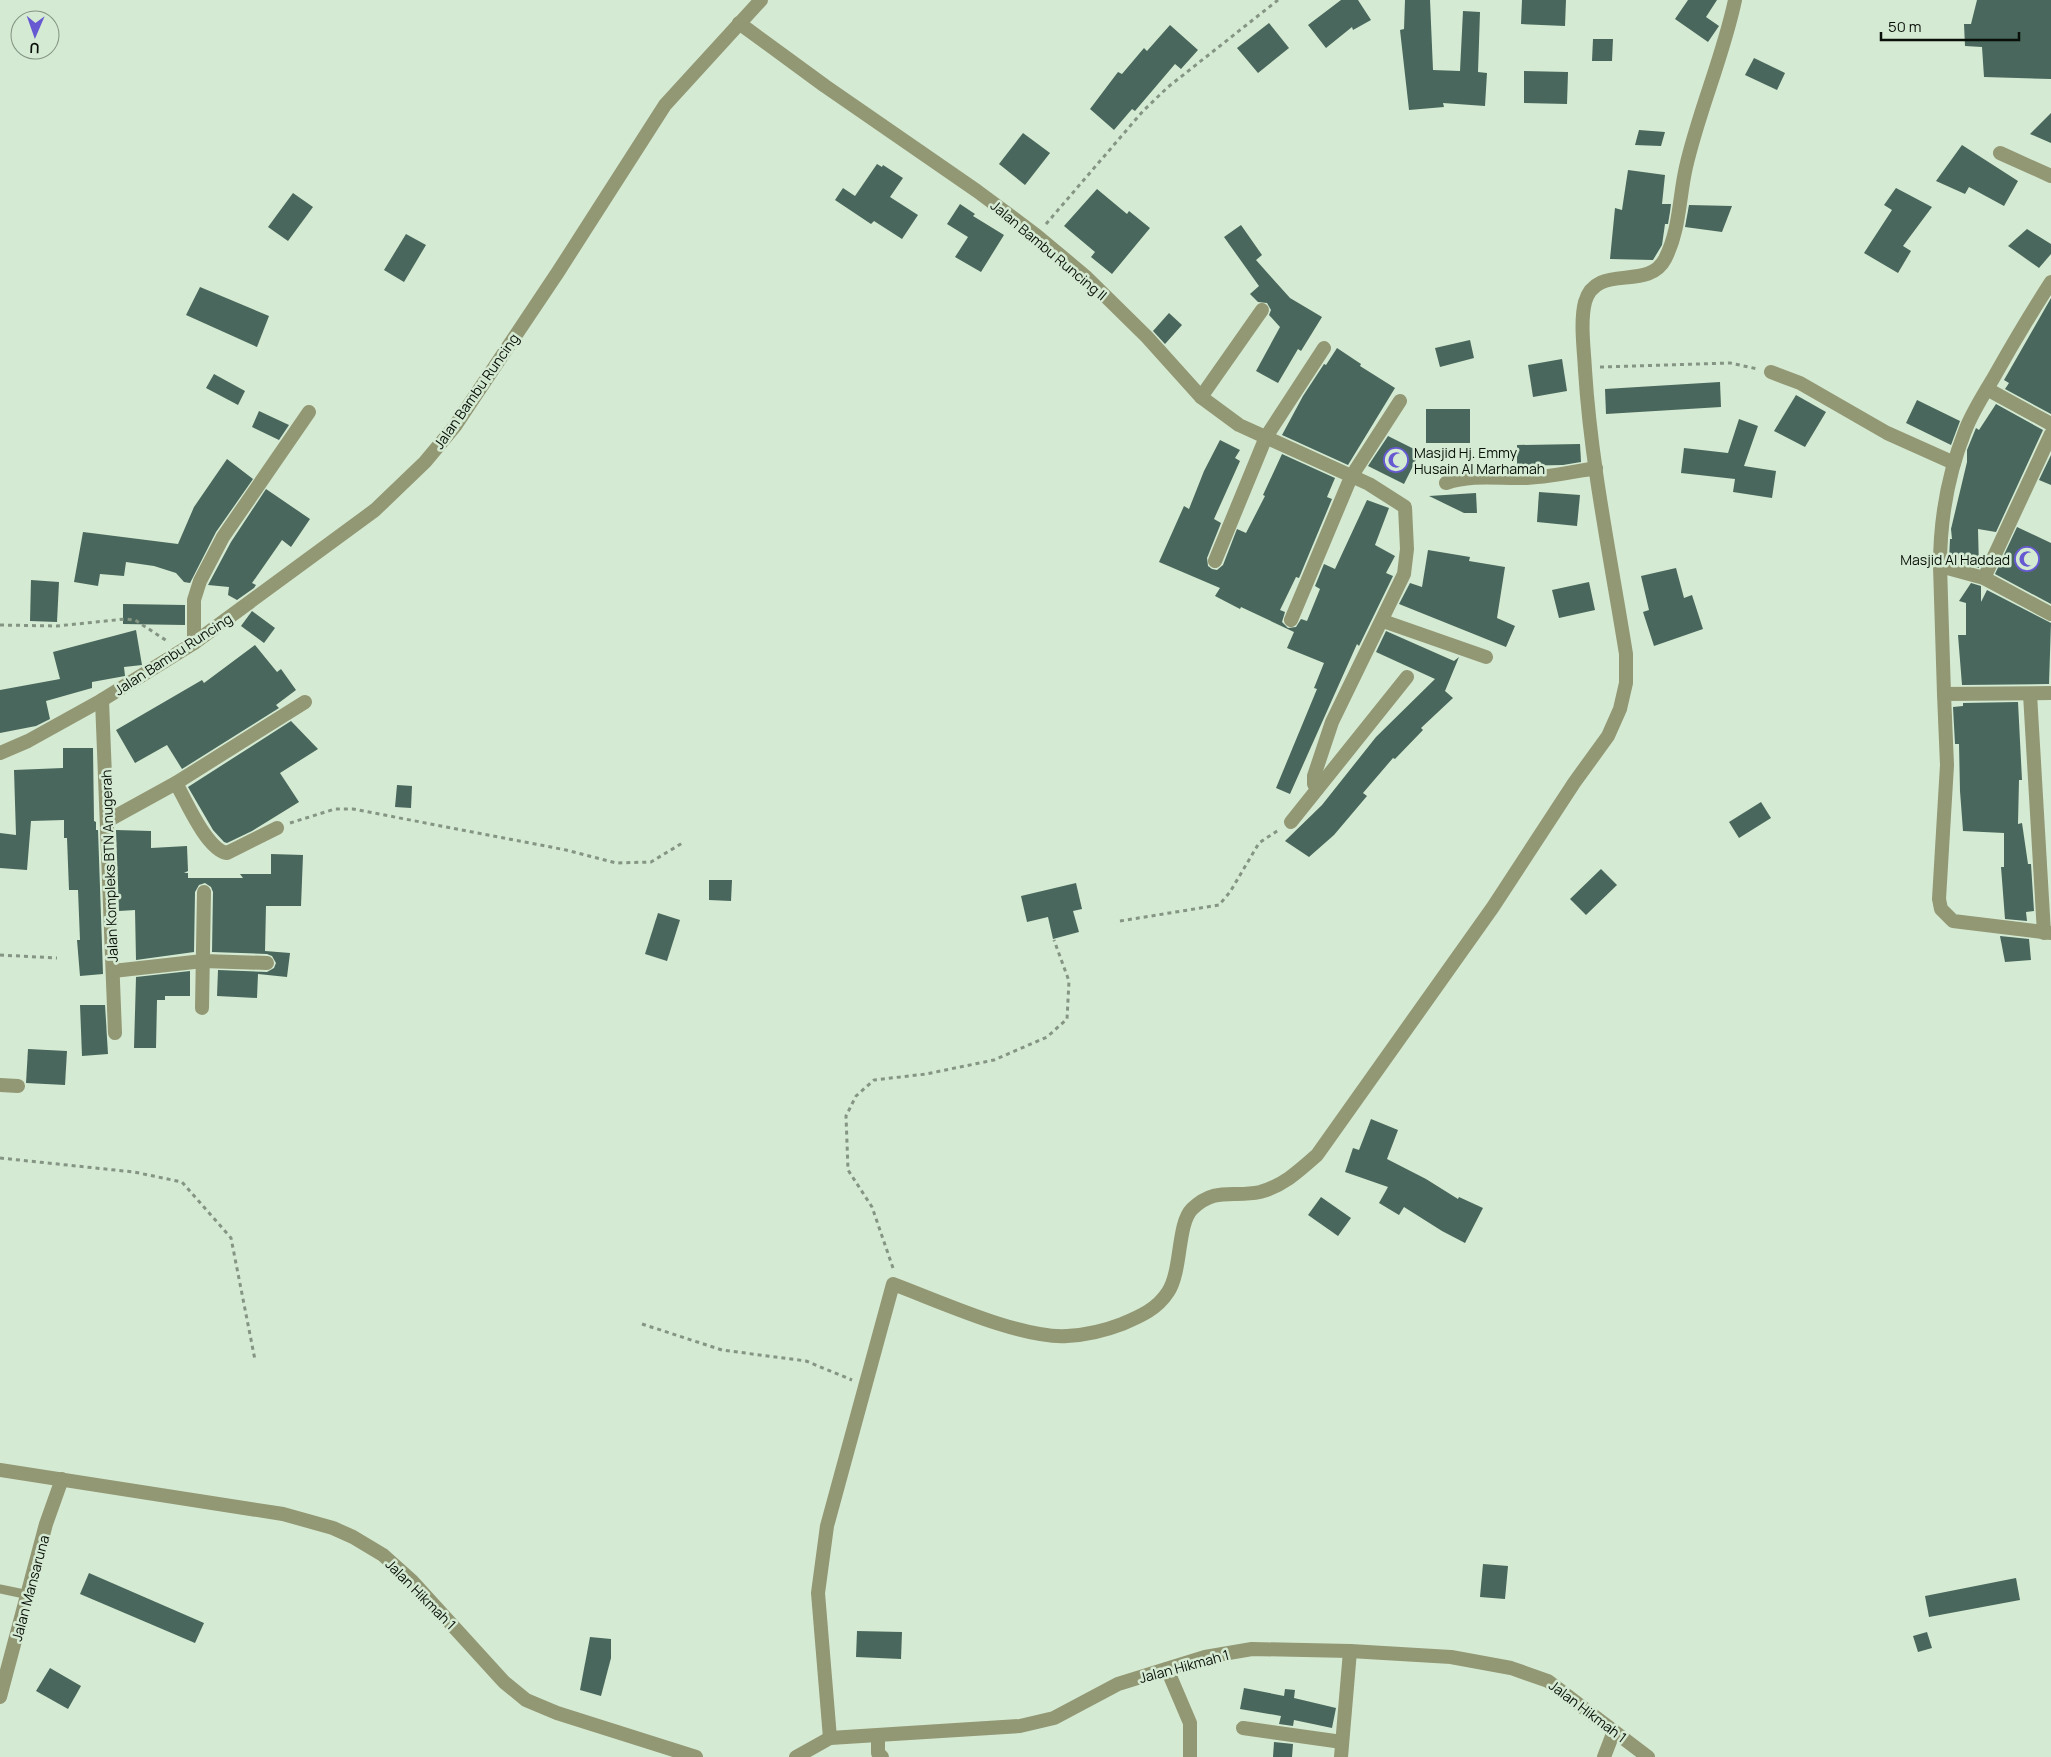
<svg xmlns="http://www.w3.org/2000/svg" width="2051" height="1757" font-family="Manrope,sans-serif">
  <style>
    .building { fill: #49675c }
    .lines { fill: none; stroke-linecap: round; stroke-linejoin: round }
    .path { stroke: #859583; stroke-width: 3; stroke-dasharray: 4 4; stroke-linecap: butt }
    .service { stroke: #929774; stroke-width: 9 }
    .minor { stroke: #929774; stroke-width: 14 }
    .tertiary { stroke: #929774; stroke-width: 14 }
    .labels { text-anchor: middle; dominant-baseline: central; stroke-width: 5; stroke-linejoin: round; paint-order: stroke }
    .street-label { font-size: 14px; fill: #091009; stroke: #d4ead2 }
    .poi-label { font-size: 14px; fill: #091009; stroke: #d4ead2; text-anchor: start }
  </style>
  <rect width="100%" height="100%" fill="#d4ead2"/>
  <!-- building -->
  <g class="building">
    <path d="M1341,0h17l13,20 -18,10 -1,-3 -26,21 -18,-23z"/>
    <path d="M1405,0h25l3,70 27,1 3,-60 17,1 -2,60 9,1 -2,33 -42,-3 1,4 -35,3 -9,-80 4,-1z"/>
    <path d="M1522,0h44l-1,26 -44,-2z"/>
    <path d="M1688,0h29l-11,17 13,9 -11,16 -33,-23z"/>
    <path d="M1977,0h74v79l-67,-2 -2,-30 -17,-1 -1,-22h7z"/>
    <path d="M1269,23l20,25 -31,25 -21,-25z"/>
    <path d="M1170,25l28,25 -17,19 -6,-5 -40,47 -3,-2 -18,21 -24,-21 28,-37 4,2 22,-26 3,3z"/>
    <path d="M1593,39h20l-1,22h-20z"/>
    <path d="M1754,58l31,15 -8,17 -32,-15z"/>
    <path d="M1524,71l44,1 -1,32 -43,-1z"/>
    <path d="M2051,113v30l-21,-9z"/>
    <path d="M1639,130l26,2 -4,14 -26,-1z"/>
    <path d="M1023,133l27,20 -25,32 -26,-21z"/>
    <path d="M1962,145l56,36 -14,25 -35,-19 -4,7 -29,-13z"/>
    <path d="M877,164l5,3 1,-2 20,13 -13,19 28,18 -16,24 -28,-18 -3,3 -36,-24 8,-12 12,8z"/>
    <path d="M1628,170l37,5 -3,29h9l-1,8 -2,12h-3l-3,21 -9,15 -43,-1 5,-51 7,2z"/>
    <path d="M1896,188l36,19 -29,39 8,5 -13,22 -34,-20 28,-43 -8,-5z"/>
    <path d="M1097,189l30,25 2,-3 21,17 -38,46 -21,-17 4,-5 -31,-26z"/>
    <path d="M293,193l20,14 -25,34 -20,-14z"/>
    <path d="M960,204l15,10 -2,2 31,19 -23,37 -26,-15 13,-20 -21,-13z"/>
    <path d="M1689,205l43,1 -10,26 -37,-5z"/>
    <path d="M1241,225l21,30 -6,5 34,38 32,19 -21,34 -3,-2 -20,34 -22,-12 24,-44 -11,-12 2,-5 -4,-7 -9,-1 -8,-8 9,-8 -35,-49z"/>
    <path d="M2027,229l24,15v10l-12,14 -31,-22z"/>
    <path d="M406,234l20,11 -22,37 -20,-12z"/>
    <path d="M200,287l69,29 -12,31 -71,-32z"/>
    <path d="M2051,298v116l-46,-25 4,-6 -5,-3z"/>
    <path d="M1169,313l13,12 -17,19 -12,-13z"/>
    <path d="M1470,340l4,18 -34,9 -5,-19z"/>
    <path d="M1337,348l24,16 -1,2 35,22 -47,77 -66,-30 21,-39 21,-32 2,1z"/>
    <path d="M1562,359l5,32 -34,6 -5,-32z"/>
    <path d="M214,374l31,17 -7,14 -32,-17z"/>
    <path d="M1720,382l1,25 -115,7 -1,-25z"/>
    <path d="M1796,395l30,17 -21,35 -31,-16z"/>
    <path d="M1917,400l43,21 -9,24 -45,-22z"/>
    <path d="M1996,404l47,26 -47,102 -18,-3 1,39 -17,-5 -1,-3 -12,-1 1,-20h2l-1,-10 16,-67v-12l9,-22 3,2z"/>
    <rect x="1426" y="409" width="44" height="34"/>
    <path d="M259,411l30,14 -10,15 -27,-13z"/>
    <path d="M1739,419l19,7 -14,40 32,5 -4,27 -39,-6 2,-13 -54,-6 3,-25 44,5z"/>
    <path d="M1388,436l32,16 -16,32 -36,-18z"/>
    <path d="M1220,440l20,10 -5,8 5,3 -26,58 7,4 -14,35 1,8 4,3 5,1 6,-5 14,-36 9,4 19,-37 -2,-1 19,-41 53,24 -8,19 5,2 -33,79 -3,-1 -16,33 5,2 -3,10 6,6 8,-1 5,-8 6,2 13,-32 -5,-3 9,-22 11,5 32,-69 22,8 -14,37 20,11 -9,17 7,3 -34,70 -2,-2 -67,150 -14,-6 41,-99 -3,-1 10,-25 -37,-15 7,-16 -53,-25 -1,2 -25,-13 5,-8 -61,-26 25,-56 5,3 15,-38z"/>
    <path d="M1580,444l1,18 -18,3 -46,1v-21z"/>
    <path d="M2051,455v30l-12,-5z"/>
    <path d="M227,459l26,20 -37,53 -26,51 -6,-1 -8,-9 -22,-7 -28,-4 -2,14 -24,-2 -2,12 -24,-4 9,-50 95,12 16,-37z"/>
    <path d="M266,489l44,30 -19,28 -9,-7 -30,43 4,2 -2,3 -17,12 -9,-5 1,-8 -21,-2 23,-43z"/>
    <path d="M1539,492l41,3 -3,31 -40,-4z"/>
    <path d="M1476,493l1,20h-13l-35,-17z"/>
    <path d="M2017,527l34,16v61l-56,-30z"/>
    <path d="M1428,550l42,7 -1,4 36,6 -8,51 18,8 -9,21 -107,-43 11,-21 12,4z"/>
    <path d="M1676,568l8,30 8,-3 11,34 -49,17 -11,-34 6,-2 -8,-34z"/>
    <path d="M31,580l28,2 -2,40 -27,-1z"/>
    <path d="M1589,582l6,28 -36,8 -7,-28z"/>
    <path d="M1971,583l10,3v16l6,-12 64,33 -2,61 -87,1 -4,-50h8v-32l-7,-2z"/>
    <path d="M123,604l62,1v20l-62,-1z"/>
    <path d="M252,611l23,17 -11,15 -23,-17z"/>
    <path d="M136,630l6,35 -18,2 1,9 -33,6v6l-46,13 4,18 -14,7 -36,7v-43l60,-11 -7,-27z"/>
    <path d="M1386,631l68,30 5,-4 -14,34 8,7 -32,30 2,2 -28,29 -2,-1 -30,35 4,3 -33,39 -25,22 -24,-16 37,-36 54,-68 59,-58 -59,-27z"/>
    <path d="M255,645l22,27 4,-3 15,21 -20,15 3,3 -97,61 -15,-24 -32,18 -19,-33 86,-50 2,3z"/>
    <path d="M2018,702l4,78h-3l-1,44 4,-1 6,41h3l3,47 -8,1 1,9 -22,-2 -4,-52h3v-34l-41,-2 -3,-40 -1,-47h-4l-2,-37 10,-1v-3z"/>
    <path d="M291,721l27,28 -38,24 19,29 -47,29 -25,12 -3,-1 -11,-12 -25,-43z"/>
    <path d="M63,748h30l1,73 2,1v8h2l5,144 -23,2 -3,-36h3l-2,-50h-9l-2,-52h-3v-18l-33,1 -4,49 -27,-2v-35l16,2 -2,-65 49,-2z"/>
    <path d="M397,785l15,1 -1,22 -16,-1z"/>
    <path d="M1761,802l10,16 -32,20 -10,-16z"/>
    <path d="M116,830l35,1v17l36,-2 1,25 -4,2h4v5h55l-3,-4h31v-20l32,1 -2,51h-35l-1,45 25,2 -3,24 -29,-3 -1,24 -40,-2 1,-26 49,2 7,-4 2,-5 -4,-7 -5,-2 -55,-2 1,-60 -2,-5 -6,-4 -6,2 -4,7 -1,60 -58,8 -1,-50 -16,1z"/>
    <path d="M1601,869l16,16 -31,30 -16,-16z"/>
    <path d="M709,880h23l-1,21 -22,-1z"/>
    <path d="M1076,883l6,26 -9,2 6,21 -26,7 -5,-22 -21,5 -6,-26z"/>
    <path d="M658,913l22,7 -13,41 -22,-7z"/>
    <path d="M2000,936l29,3 2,21 -26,2z"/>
    <path d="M190,971v25h-25v4h-8l-1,48h-22l2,-71z"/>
    <path d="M80,1005h25l3,49 -26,2z"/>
    <path d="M28,1049l39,2 -2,34 -39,-2z"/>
    <path d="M1371,1119l27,11 -11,29 39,20 32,20 1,-2 24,11 -18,35 -23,-12 -38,-24 -5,8 -20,-12 9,-16 -43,-15 8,-24 6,2z"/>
    <path d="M1321,1197l30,21 -13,18 -30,-21z"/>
    <path d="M1483,1564l25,2 -3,33 -25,-2z"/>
    <path d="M89,1573l115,50 -9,20 -115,-49z"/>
    <path d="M2016,1578l4,22 -91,17 -4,-21z"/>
    <path d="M857,1631l45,1 -1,27 -45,-2z"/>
    <path d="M1927,1632l5,16 -14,4 -5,-16z"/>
    <path d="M590,1637l21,2v19l-10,38 -21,-6z"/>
    <path d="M50,1668l31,18 -13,23 -32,-18z"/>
    <path d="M1244,1688l40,8 1,-7 10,1 -1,8 42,10 -4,20 -38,-8 -1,6 -14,-2 2,-8 -41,-7z"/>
    <path d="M1274,1742l19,2 -1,13h-19z"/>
  </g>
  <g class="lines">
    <!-- path -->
    <g class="path">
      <path d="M1046,224l97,-113 25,-24 110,-87"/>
      <path d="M1600,367l130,-4 28,6"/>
      <path d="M0,625l57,1 68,-7 10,1 32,21"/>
      <path d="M290,823l45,-14h18l213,41 50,13 35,-1 33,-20"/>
      <path d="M1120,921l99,-16 11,-13 29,-49 21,-14"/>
      <path d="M0,955l57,3"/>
      <path d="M0,1158l134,14 48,10 49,56 24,122"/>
      <path d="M893,1268l-21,-61 -24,-37 -2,-54 10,-20 18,-16 52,-6 68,-14 53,-23 20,-18 2,-38 -15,-41"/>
      <path d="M642,1324l80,26 84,11 46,19"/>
    </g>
    <!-- service -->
    <path class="service" d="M0,1589l29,6"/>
    <!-- minor -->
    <g class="minor">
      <path d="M739,23l86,63 152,105 59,44 49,41 62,61 54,60 38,28 130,59 36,23 2,42 -3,25 -72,148 -18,54v8l3,5"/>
      <path d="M2000,153l51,23"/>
      <path d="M1771,372l29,11 87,50 67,30"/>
      <path d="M1987,389l64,35"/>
      <path d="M1201,397l61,-87"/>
      <path d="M1446,483c27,-9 53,-4 81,-5 23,-1 46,-6 69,-10"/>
      <path d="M1215,561l51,-124 58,-89"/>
      <path d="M1940,566c0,-46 8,-92 25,-135 7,-19 19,-37 29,-54 18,-32 37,-64 57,-95"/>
      <path d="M1984,578l67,-144"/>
      <path d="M1291,620l60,-143 49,-76"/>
      <path d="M1383,621l103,36"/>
      <path d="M194,643v-43l6,-19 23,-44 86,-125"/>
      <path d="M2051,693l-107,1 3,71 -8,134 2,10 12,12 98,12"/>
      <path d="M1944,694l-4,-128 44,12 67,36"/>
      <path d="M2030,694l14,239"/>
      <path d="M102,700l13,333"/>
      <path d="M176,783c10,18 31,67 51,70l50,-25"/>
      <path d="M107,821l69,-38 129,-81"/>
      <path d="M1291,822l116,-145"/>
      <path d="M113,971l90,-10 64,2"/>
      <path d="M202,1008l2,-116"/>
      <path d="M0,1085l18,1"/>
      <path d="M0,1470l283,44 50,14 20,9 30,18 29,26 92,101 22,18 31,13 139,44"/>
      <path d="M1167,1669l23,54v34"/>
      <path d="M0,1697l46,-173 16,-45"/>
      <path d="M1243,1728l99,14"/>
      <path d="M878,1736v17l4,4"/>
      <path d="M830,1738l-12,-145 9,-67 66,-242c46,17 128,55 174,52 20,-1 37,-5 55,-12 19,-8 35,-15 46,-32 14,-21 9,-68 24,-83 24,-23 41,-11 68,-17 23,-6 39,-21 57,-37l176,-248 81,-124 34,-47 12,-27 6,-26v-29c-15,-94 -35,-189 -41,-284 -1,-21 -5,-48 0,-68 11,-40 63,-10 80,-43 15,-29 14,-62 21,-92 13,-57 37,-110 49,-167"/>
      <path d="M796,1757l34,-19 190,-12 34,-8 64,-34 87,-27 47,-8 98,2 101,6 60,11 37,13 100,76"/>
      <path d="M1341,1757l9,-106"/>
      <path d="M1604,1757l10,-26"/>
    </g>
    <!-- tertiary -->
    <path class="tertiary" d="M0,753l28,-12 74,-41 92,-57 181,-133 50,-48 30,-36 103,-154 107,-167 96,-105"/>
  </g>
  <!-- icons -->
  <defs>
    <symbol id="mosque-ring" viewBox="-11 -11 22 22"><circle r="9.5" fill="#d4ead2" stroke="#6659d2" stroke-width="1.5"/><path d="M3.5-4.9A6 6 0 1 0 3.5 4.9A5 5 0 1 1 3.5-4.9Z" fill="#6659d2"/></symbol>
  </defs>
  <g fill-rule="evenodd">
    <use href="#mosque-ring" x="1382" y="446" width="28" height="28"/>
    <use href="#mosque-ring" x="2013" y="545" width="28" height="28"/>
  </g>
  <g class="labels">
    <!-- street labels -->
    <g class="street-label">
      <text transform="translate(1049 250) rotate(40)">Jalan Bambu Runcing II</text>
      <text transform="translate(476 391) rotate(-55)">Jalan Bambu Runcing</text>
      <text transform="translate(173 654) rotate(-33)">Jalan Bambu Runcing</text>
      <text transform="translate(109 866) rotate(-92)">Jalan Kompleks BTN Anugerah</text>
      <text transform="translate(30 1588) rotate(-75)">Jalan Mansaruna</text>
      <text transform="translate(421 1594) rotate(45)">Jalan Hikmah 1</text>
      <text transform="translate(1184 1666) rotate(-15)">Jalan Hikmah 1</text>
      <text transform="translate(1588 1711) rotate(37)">Jalan Hikmah 1</text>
    </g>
    <!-- poi labels -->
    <g class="poi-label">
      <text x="1414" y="452">Masjid Hj. Emmy<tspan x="1414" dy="16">Husain Al Marhamah</tspan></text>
      <text x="2010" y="559" text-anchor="end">Masjid Al Haddad</text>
    </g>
  </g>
  <!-- north arrow -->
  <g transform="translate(35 35) rotate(182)"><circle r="24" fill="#d4ead2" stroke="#839382"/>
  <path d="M0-4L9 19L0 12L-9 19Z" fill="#6659d2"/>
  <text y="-8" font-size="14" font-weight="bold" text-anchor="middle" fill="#091009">U</text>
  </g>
  <!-- scale -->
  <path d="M1881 32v8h138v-8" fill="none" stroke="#091009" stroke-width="2.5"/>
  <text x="1888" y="32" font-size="15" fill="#091009" stroke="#d4ead2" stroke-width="4" paint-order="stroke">50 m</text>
</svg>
